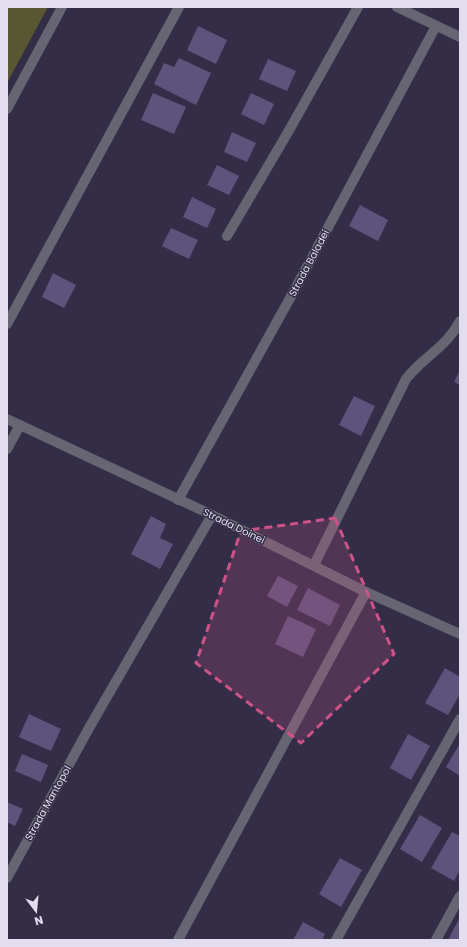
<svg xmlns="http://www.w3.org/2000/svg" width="467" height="947" font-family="Poppins,sans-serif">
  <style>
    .green { fill: #595632 }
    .building { fill: #5e537c }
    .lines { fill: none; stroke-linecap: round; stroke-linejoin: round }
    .street { stroke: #686572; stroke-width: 10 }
    .marked { fill: #cc5387; fill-opacity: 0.2; stroke: #cc5387; stroke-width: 3; stroke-dasharray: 8 5; stroke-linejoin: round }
    .labels { text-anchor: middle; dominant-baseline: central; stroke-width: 3; stroke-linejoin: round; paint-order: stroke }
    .street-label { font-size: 10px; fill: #e2deef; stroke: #342d48 }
  </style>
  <rect width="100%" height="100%" fill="#342d48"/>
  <!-- green -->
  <path class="green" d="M7,7h41l-41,76z"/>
  <!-- building -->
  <g class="building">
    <path d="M198,26l29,14 -11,24 -29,-14z"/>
    <path d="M179,58l32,15 -15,32 -42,-21 10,-21 10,4z"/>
    <path d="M268,59l28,12 -9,20 -28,-12z"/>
    <path d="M153,93l33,14 -12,27 -33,-14z"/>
    <path d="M251,93l23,11 -10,21 -23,-11z"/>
    <path d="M232,132l24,11 -9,19 -23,-10z"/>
    <path d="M217,165l22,11 -10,19 -22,-10z"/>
    <path d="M192,197l24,12 -9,19 -24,-11z"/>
    <path d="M360,205l28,15 -10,21 -29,-15z"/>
    <path d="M171,228l27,12 -9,19 -27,-13z"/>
    <path d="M53,273l23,12 -12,23 -22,-11z"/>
    <path d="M460,370v15l-6,-3z"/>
    <path d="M354,396l21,10 -14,30 -22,-11z"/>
    <path d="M151,516l15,8 -6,14 13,6 -13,25 -29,-15z"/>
    <path d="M278,576l20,10 -11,21 -20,-11z"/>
    <path d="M308,588l32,17 -10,21 -33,-16z"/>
    <path d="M288,616l28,13 -13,28 -28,-13z"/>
    <path d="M445,668l15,9v17l-12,21 -23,-12z"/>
    <path d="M29,714l32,15 -10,22 -32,-14z"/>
    <path d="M408,734l22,12 -19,34 -21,-12z"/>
    <path d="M460,743v33l-14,-9z"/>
    <path d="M22,754l26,11 -7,17 -26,-11z"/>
    <path d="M7,802l16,7 -8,17 -8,-4z"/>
    <path d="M420,815l22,13 -20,34 -22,-13z"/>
    <path d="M452,832l8,4v34l-6,11 -23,-13z"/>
    <path d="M340,858l22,12 -21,37 -22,-13z"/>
    <path d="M460,917v23h-12z"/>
    <path d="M303,922l22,12 -3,6h-29z"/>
  </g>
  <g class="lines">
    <!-- street -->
    <g class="street">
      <path d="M397,7l63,30"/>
      <path d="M7,109l55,-102"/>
      <path d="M227,236l64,-109 67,-120"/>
      <path d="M7,324l172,-317"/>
      <path d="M7,419l205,96 154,77 94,42"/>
      <path d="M7,449l13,-24"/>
      <path d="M178,500l116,-209 142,-265"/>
      <path d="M314,565l92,-186c18,-23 40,-31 54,-58"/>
      <path d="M7,878l82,-150 123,-213"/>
      <path d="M178,940l188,-348"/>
      <path d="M336,940l124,-221"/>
      <path d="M436,940l24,-44"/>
    </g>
  </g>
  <!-- marked area -->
  <path class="marked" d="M335,518l59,136 -93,89 -105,-80 45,-132z"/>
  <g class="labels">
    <!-- street labels -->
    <g class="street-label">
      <text transform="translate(309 263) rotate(-62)">Strada Baladei</text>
      <text transform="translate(234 526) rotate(26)">Strada Doinei</text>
      <text transform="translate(48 803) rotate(-61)">Strada Mantopol</text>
    </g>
  </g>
  <!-- border -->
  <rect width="467" height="947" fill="none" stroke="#e2deef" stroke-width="16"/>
  <!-- north arrow -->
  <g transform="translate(36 911) rotate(164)" stroke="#342d48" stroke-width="3" paint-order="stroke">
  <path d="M0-3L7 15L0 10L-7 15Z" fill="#e2deef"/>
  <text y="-6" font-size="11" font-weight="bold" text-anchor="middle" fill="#e2deef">N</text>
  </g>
</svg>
